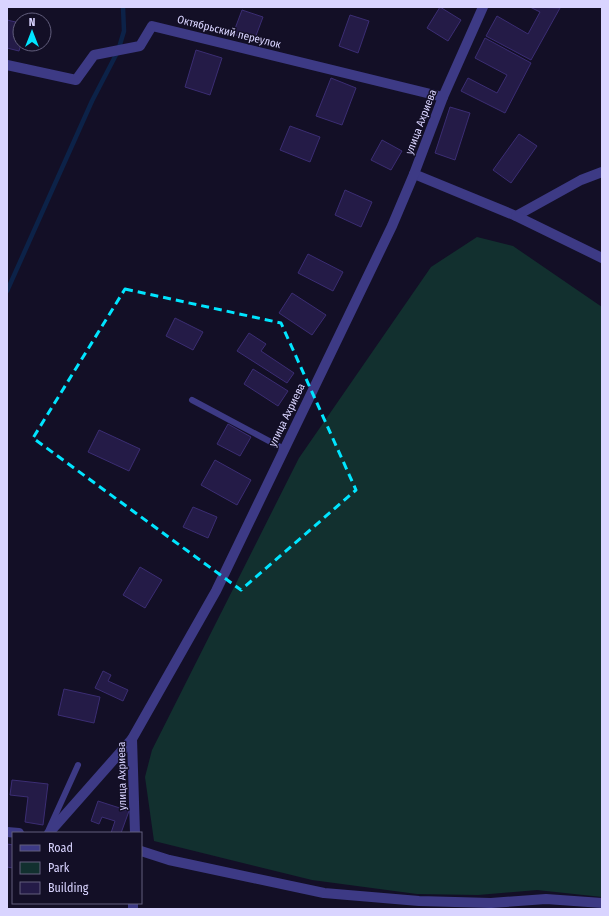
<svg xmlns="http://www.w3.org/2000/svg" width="609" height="916" font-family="'Fira Sans Condensed',sans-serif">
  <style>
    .green { fill: #12302f }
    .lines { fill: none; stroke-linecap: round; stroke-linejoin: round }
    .stream { stroke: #0c2248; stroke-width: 4.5 }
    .building { fill: #241b47; stroke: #3b2d73 }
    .service { stroke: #3d3a85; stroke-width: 6 }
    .minor { stroke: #3d3a85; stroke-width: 10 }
    .marked { fill: none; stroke: #00e5ff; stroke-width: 3; stroke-dasharray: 8 5; stroke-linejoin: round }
    .labels { text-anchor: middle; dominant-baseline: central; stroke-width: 3; stroke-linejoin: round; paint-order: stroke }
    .street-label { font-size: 11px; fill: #d9d4ff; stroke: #130f26 }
  </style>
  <rect width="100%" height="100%" fill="#130f26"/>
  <!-- green -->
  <path class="green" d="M477,237l36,9 89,61v590l-65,-7 -59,5 -61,-1 -105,-14 -158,-39 -9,-64 7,-27 147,-292 132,-191z"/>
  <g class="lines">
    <!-- stream -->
    <path class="stream" d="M7,291l85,-190 26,-50 6,-20 -1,-24"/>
  </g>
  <!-- building -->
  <g class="building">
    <path d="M440,7l21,13 -13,21 -21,-13z"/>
    <path d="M530,7l30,1 -29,52 -45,-24 11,-20 31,18 12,-22z"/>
    <path d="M242,10l21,7 -9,24 -21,-7z"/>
    <path d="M350,15l19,6 -11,32 -19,-7z"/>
    <path d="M7,20l13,3 1,21 -2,7 -12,-3z"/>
    <path d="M485,38l46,25 -26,50 -44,-22 7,-13 29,15 10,-18 -32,-17z"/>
    <path d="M196,50l26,8 -12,37 -25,-8z"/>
    <path d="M331,78l25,10 -14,37 -26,-9z"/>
    <path d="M450,107l20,6 -15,47 -20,-7z"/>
    <path d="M290,126l30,11 -10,25 -30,-12z"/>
    <path d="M519,134l18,12 -26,37 -18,-13z"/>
    <path d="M382,140l20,11 -11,19 -20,-10z"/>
    <path d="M345,190l27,12 -11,25 -26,-12z"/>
    <path d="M308,254l35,18 -10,19 -35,-18z"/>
    <path d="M292,293l34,22 -14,20 -33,-22z"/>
    <path d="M175,318l28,14 -10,18 -27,-14z"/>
    <path d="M249,333l17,11 -5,7 33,22 -7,10 -50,-32z"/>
    <path d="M253,369l35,22 -10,15 -34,-22z"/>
    <path d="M228,424l23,13 -11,19 -23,-12z"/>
    <path d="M99,430l41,19 -11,22 -41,-19z"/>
    <path d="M215,460l36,20 -14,25 -36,-20z"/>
    <path d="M193,507l24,10 -9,21 -25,-11z"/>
    <path d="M140,567l22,13 -17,28 -22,-13z"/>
    <path d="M103,671l8,4 -3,6 20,9 -5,11 -28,-13z"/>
    <path d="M64,689l36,8 -6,26 -36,-8z"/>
    <path d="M12,780l36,4 -5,41 -18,-3 3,-25 -18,-2z"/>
    <path d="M98,801l31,10 -8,22h-10l4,-12 -13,-4 -3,7 -8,-3z"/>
    <path d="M7,844l6,1v23l-6,-1z"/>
  </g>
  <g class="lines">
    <!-- service -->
    <g class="service">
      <path d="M192,400l92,49"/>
      <path d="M49,829l29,-64"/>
    </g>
    <!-- minor -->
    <g class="minor">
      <path d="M7,65l69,15 18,-25 46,-9 12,-20 291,71"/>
      <path d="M414,174l102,42 65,-36 21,-8"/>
      <path d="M516,216l86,42"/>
      <path d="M7,832l12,1"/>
      <path d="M49,833l83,-94"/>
      <path d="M135,833l-3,-94 84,-148 176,-365 22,-52 29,-77 40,-90"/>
      <path d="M141,851l28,9 155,33 95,8 72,2 55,-4 56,4"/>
      <path d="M133,909v-6"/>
    </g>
  </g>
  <!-- marked area -->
  <path class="marked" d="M125,289l156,34 75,167 -115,100 -208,-152z"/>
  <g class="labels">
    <!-- street labels -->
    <g class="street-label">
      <text transform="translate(229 32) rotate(14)">Октябрьский переулок</text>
      <text transform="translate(421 122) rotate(-69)">улица Ахриева</text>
      <text transform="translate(287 415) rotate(-64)">улица Ахриева</text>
      <text transform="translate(122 776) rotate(-91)">улица Ахриева</text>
    </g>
  </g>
  <!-- border -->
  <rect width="609" height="916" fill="none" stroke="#d9d4ff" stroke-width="16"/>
  <!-- legend -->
  <rect x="12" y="832" width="130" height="72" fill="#130f26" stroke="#625e7d"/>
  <rect x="20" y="845" width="20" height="6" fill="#3d3a85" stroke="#625e7d"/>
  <text x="48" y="852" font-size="12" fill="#d9d4ff">Road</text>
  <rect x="20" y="862" width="20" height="12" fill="#12302f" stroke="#625e7d"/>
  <text x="48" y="872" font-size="12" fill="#d9d4ff">Park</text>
  <rect x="20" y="882" width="20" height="12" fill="#241b47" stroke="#625e7d"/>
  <text x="48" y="892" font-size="12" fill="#d9d4ff">Building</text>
  <!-- north arrow -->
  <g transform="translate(32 32)"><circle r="19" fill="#130f26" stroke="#625e7d"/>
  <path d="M0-3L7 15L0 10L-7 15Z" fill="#00e5ff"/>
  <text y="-6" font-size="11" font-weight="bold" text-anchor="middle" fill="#d9d4ff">N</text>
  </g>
</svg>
